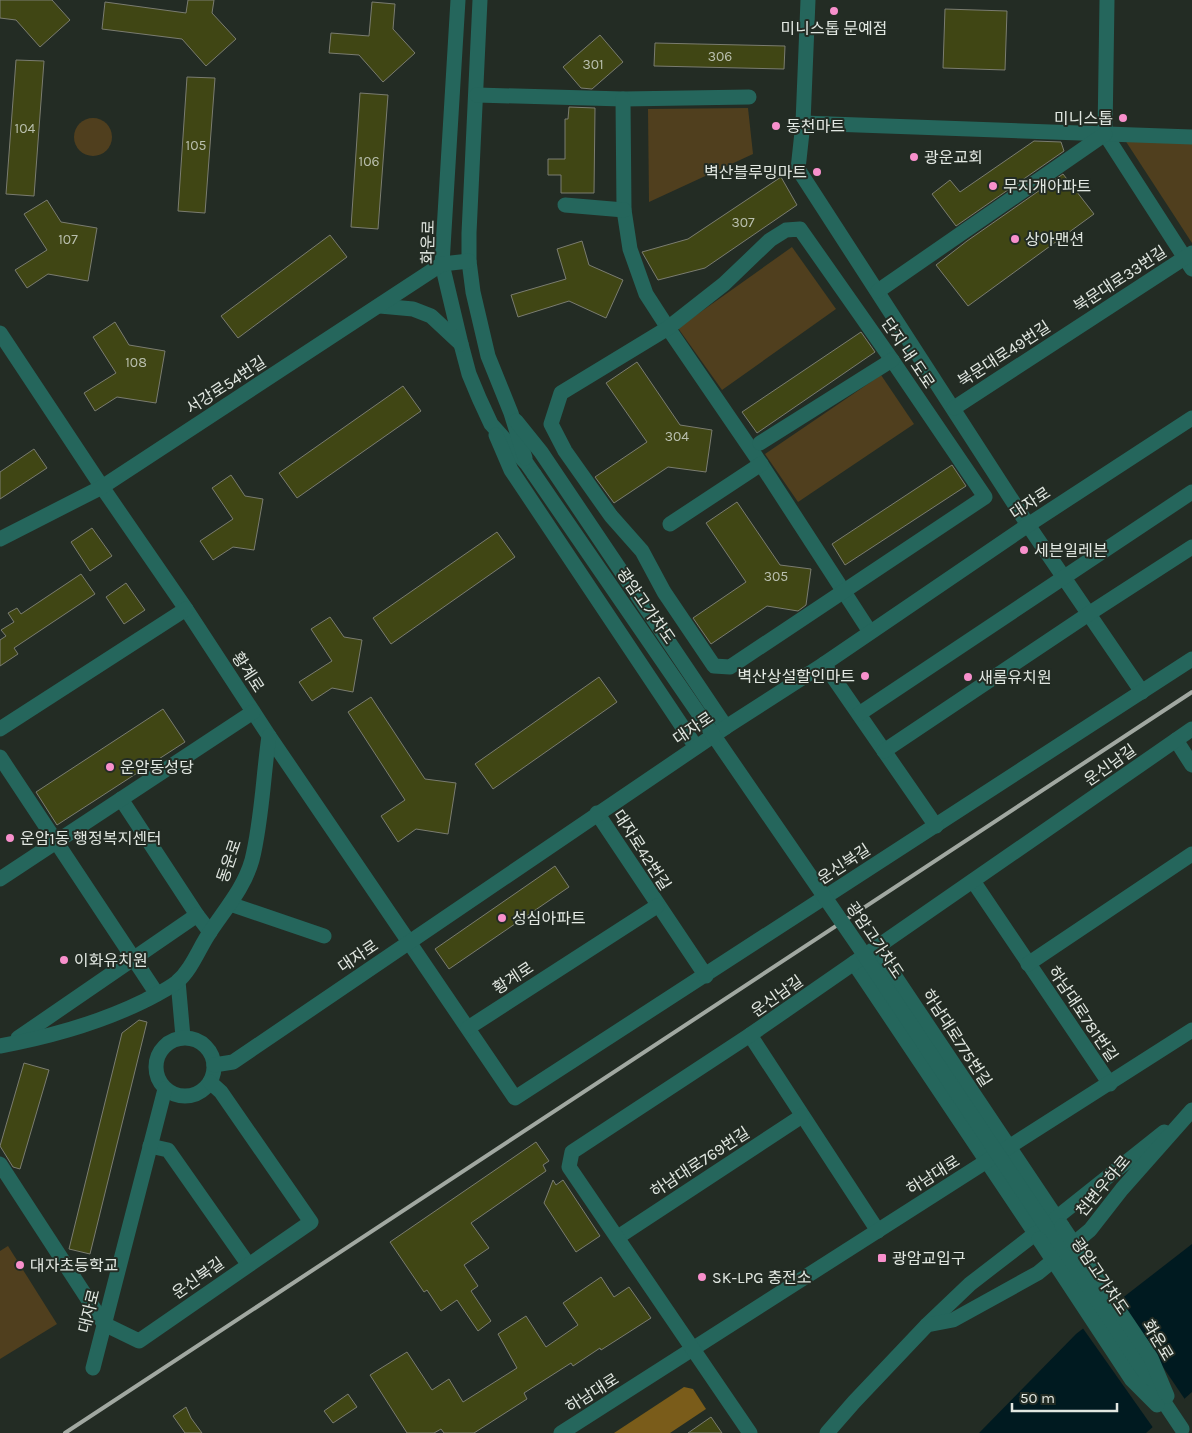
<svg xmlns="http://www.w3.org/2000/svg" width="1192" height="1433" font-family="Karla,'Noto Sans KR',sans-serif">
  <style>
    .green { fill: #503f1e }
    .forest { fill: #7a5c1a }
    .water { fill: #001a20 }
    .pier { fill: #232c24 }
    .building { fill: #404614; stroke: #7a7c70 }
    .lines { fill: none; stroke-linecap: round; stroke-linejoin: round }
    .minor { stroke: #25665c; stroke-width: 15 }
    .rail { stroke: #a1a8a1; stroke-width: 4 }
    .minor-bridge { stroke: #25665c; stroke-width: 15 }
    .poi-dot { fill: #f890cc; stroke: #232c24; stroke-width: 2 }
    .labels { text-anchor: middle; dominant-baseline: central; stroke-width: 4; stroke-linejoin: round; paint-order: stroke }
    .number-label { font-size: 14px; fill: #b9bfae }
    .poi-label { font-size: 16px; fill: #e1e7e1; stroke: #232c24; text-anchor: start }
    .street-label { font-size: 16px; fill: #e1e7e1; stroke: #232c24 }
  </style>
  <rect width="100%" height="100%" fill="#232c24"/>
  <!-- green -->
  <g class="green">
    <path d="M748,108l5,46 -104,48 -1,-93z"/>
    <circle cx="93" cy="137" r="19"/>
    <path d="M1123,137l69,4v102z"/>
    <path d="M792,247l44,62 -114,81 -44,-62z"/>
    <path d="M881,375l33,49 -116,78 -33,-48z"/>
    <path d="M8,1246l49,78 -57,35v-108z"/>
  </g>
  <!-- forest -->
  <path class="forest" d="M684,1387l9,2 13,20 -36,24h-56z"/>
  <!-- water -->
  <path class="water" d="M1192,1244v148l-46,41h-167l97,-99z"/>
  <!-- pier -->
  <path class="pier" d="M1117,1299l69,102 -32,28 -72,-102z"/>
  <!-- building -->
  <g class="building">
    <path d="M0,0h52l18,20 -30,27 -24,-27 -16,-2z"/>
    <path d="M188,0h26l-2,13 24,26 -30,27 -24,-27 -80,-10 3,-27 81,11z"/>
    <path d="M372,2l23,2 -2,25 22,24 -32,29 -24,-27 -30,-2 2,-20 38,3z"/>
    <path d="M945,9l62,2 -2,59 -62,-2z"/>
    <path d="M600,35l23,27 -31,27 -11,-1 -18,-21z"/>
    <path d="M655,43l130,3 -1,23 -130,-3z"/>
    <path d="M16,60l28,1 -10,135 -28,-2z"/>
    <path d="M187,77l28,1 -10,135 -27,-2z"/>
    <path d="M360,93l28,2 -10,134 -27,-2z"/>
    <path d="M569,107l26,1 -1,85h-33v-18h-13v-16h17v-40h3z"/>
    <path d="M1034,141l27,1 3,9 -108,75 -24,-32 18,-14 10,12z"/>
    <path d="M1063,174l31,40 -126,92 -32,-41 31,-24z"/>
    <path d="M781,177l16,28 -92,63 -47,12 -16,-28 46,-13z"/>
    <path d="M47,200l14,22 36,6 -9,53 -40,-7 -21,14 -12,-18 32,-20 -23,-36z"/>
    <path d="M330,235l17,22 -109,81 -17,-22z"/>
    <path d="M582,241l7,24 34,15 -17,38 -37,-17 -51,16 -7,-22 55,-16 -9,-30z"/>
    <path d="M115,322l14,23 36,6 -9,52 -39,-6 -22,14 -11,-18 32,-20 -23,-36z"/>
    <path d="M861,332l14,20 -118,81 -15,-21z"/>
    <path d="M637,362l43,63 32,5 -6,42 -38,-5 -54,36 -19,-26 52,-35 -41,-59z"/>
    <path d="M403,386l18,25 -124,87 -18,-25z"/>
    <path d="M34,449l13,19 -47,31v-27z"/>
    <path d="M952,465l14,21 -121,79 -13,-21z"/>
    <path d="M231,475l14,21 18,3 -9,51 -21,-3 -20,13 -13,-19 33,-22 -21,-31z"/>
    <path d="M737,502l43,63 31,4 -5,36 -8,6 -31,-5 -56,38 -18,-26 53,-36 -40,-59z"/>
    <path d="M92,528l20,28 -22,15 -19,-29z"/>
    <path d="M497,532l18,25 -124,87 -18,-26z"/>
    <path d="M81,574l14,20 -81,54 4,6 -18,12v-26l6,-4 -5,-6 13,-8 -6,-9 9,-5 4,6z"/>
    <path d="M126,583l19,27 -21,14 -18,-27z"/>
    <path d="M330,617l14,20 18,3 -9,52 -21,-4 -20,13 -13,-19 33,-21 -21,-32z"/>
    <path d="M599,677l18,25 -124,87 -18,-25z"/>
    <path d="M371,697l54,82 31,4 -8,51 -32,-5 -18,13 -17,-26 24,-16 -57,-88z"/>
    <path d="M163,709l22,33 -128,83 -21,-33z"/>
    <path d="M555,866l14,21 -120,82 -14,-20z"/>
    <path d="M139,1020l8,2 -57,232 -21,-5 53,-216z"/>
    <path d="M24,1063l25,7 -29,99 -7,-2 -13,-21z"/>
    <path d="M536,1142l13,19 -6,4 3,6 -75,52 18,25 -25,17 14,21 -7,5 20,30 -13,10 -21,-31 -16,11 -14,-21 -3,2 -34,-50z"/>
    <path d="M553,1180l3,5 7,-5 37,56 -24,16 -32,-49z"/>
    <path d="M601,1277l13,20 15,-10 22,31 -50,32 -1,-2 -27,18 -2,-3 -47,30 3,6 -53,34h-30l-3,-4 -7,4h-27l-37,-58 37,-23 25,38 17,-11 14,23 54,-34 -19,-34 28,-18 20,31 32,-22 -15,-22z"/>
    <path d="M348,1394l9,13 -24,16 -9,-12z"/>
    <path d="M186,1407l5,11 11,15h-17l-12,-17z"/>
    <path d="M711,1417l11,16h-34z"/>
  </g>
  <g class="lines">
    <!-- minor -->
    <g class="minor">
      <path d="M458,0l-16,264 19,80 8,30 10,24 12,26 36,40 7,10"/>
      <path d="M480,0l-11,233v28l4,31 15,64 23,57 14,45"/>
      <path d="M808,0l-5,123 -5,46 230,356 114,167"/>
      <path d="M1107,0l-2,134 87,135"/>
      <path d="M477,95l146,4 126,-2"/>
      <path d="M623,99l1,111 6,39 16,45 22,34 93,136 109,168"/>
      <path d="M803,123l389,14"/>
      <path d="M565,205l59,5"/>
      <path d="M800,229l92,131 93,137 -255,170 -16,-1 -50,-74 -22,-41 -31,-35 -46,-65 -14,-27 10,-31 107,-65 56,-44 46,-44 16,-10z"/>
      <path d="M878,291l227,-157"/>
      <path d="M380,306l33,3 18,7 30,28"/>
      <path d="M0,333l102,154 84,122 83,127 246,362 677,-439"/>
      <path d="M954,408l238,-155"/>
      <path d="M516,421l25,31 185,275"/>
      <path d="M496,435l15,35 185,277"/>
      <path d="M760,443l132,-83"/>
      <path d="M670,524l91,-60"/>
      <path d="M0,539l102,-52 340,-223 27,-3"/>
      <path d="M824,664l112,162"/>
      <path d="M859,714l333,-222"/>
      <path d="M0,729l186,-120"/>
      <path d="M1176,740l16,25"/>
      <path d="M884,751l206,-138 102,-66"/>
      <path d="M0,757l157,237"/>
      <path d="M121,799l76,116"/>
      <path d="M597,813l109,163"/>
      <path d="M0,879l253,-167"/>
      <path d="M973,881l137,203"/>
      <path d="M230,904l94,32"/>
      <path d="M876,948l186,278"/>
      <path d="M854,963l185,276"/>
      <path d="M1028,964l164,-110"/>
      <path d="M178,981l5,56"/>
      <path d="M468,1028l189,-122"/>
      <path d="M750,1035l128,196"/>
      <circle cx="185" cy="1067" r="29"/>
      <path d="M18,1038l179,-123 13,17"/>
      <path d="M0,1046c49,-9 99,-23 144,-45 11,-6 23,-11 33,-19 15,-13 22,-34 33,-50 16,-24 34,-44 42,-72 10,-40 11,-83 17,-124"/>
      <path d="M214,1065l19,-3 493,-335 98,-63 204,-139 164,-107"/>
      <path d="M150,1146l18,4 80,114"/>
      <path d="M0,1164l104,160"/>
      <path d="M1056,1218l108,-86"/>
      <path d="M618,1237l184,-121"/>
      <path d="M104,1324l35,17 172,-119 -90,-130 -11,-10"/>
      <path d="M927,1325l43,-41 66,-51"/>
      <path d="M93,1368l72,-279"/>
      <path d="M561,1433l631,-403"/>
      <path d="M750,1433l-181,-266 3,-15 178,-117 442,-306"/>
      <path d="M827,1433l27,-31 73,-77 26,-5 85,-47 52,-43 32,-41 70,-79"/>
    </g>
    <!-- rail -->
    <path class="rail" d="M65,1433l1127,-741"/>
    <!-- minor-bridge -->
    <g class="minor-bridge">
      <path d="M534,474l323,470 325,485"/>
      <path d="M1062,1226l89,132 16,38"/>
      <path d="M1039,1239l93,141 25,25"/>
    </g>
  </g>
  <!-- markers -->
  <g class="poi-dot">
    <circle cx="834" cy="11" r="5"/>
    <circle cx="1123" cy="118" r="5"/>
    <circle cx="776" cy="126" r="5"/>
    <circle cx="914" cy="157" r="5"/>
    <circle cx="817" cy="172" r="5"/>
    <circle cx="993" cy="186" r="5"/>
    <circle cx="1015" cy="239" r="5"/>
    <circle cx="1024" cy="550" r="5"/>
    <circle cx="865" cy="676" r="5"/>
    <circle cx="968" cy="677" r="5"/>
    <circle cx="110" cy="767" r="5"/>
    <circle cx="10" cy="838" r="5"/>
    <circle cx="502" cy="918" r="5"/>
    <circle cx="64" cy="960" r="5"/>
    <rect x="877" y="1253" width="10" height="10" rx="2.5"/>
    <circle cx="20" cy="1265" r="5"/>
    <circle cx="702" cy="1277" r="5"/>
  </g>
  <g class="labels">
    <!-- number labels -->
    <g class="number-label">
      <text x="720" y="56">306</text>
      <text x="593" y="64">301</text>
      <text x="25" y="128">104</text>
      <text x="196" y="145">105</text>
      <text x="369" y="161">106</text>
      <text x="743" y="222">307</text>
      <text x="68" y="239">107</text>
      <text x="136" y="362">108</text>
      <text x="677" y="436">304</text>
      <text x="776" y="576">305</text>
    </g>
    <!-- poi labels -->
    <g class="poi-label">
      <text x="834" y="28" text-anchor="middle">미니스톱 문예점</text>
      <text x="1113" y="118" text-anchor="end">미니스톱</text>
      <text x="786" y="126">동천마트</text>
      <text x="924" y="157">광운교회</text>
      <text x="807" y="172" text-anchor="end">벽산블루밍마트</text>
      <text x="1003" y="186">무지개아파트</text>
      <text x="1025" y="239">상아맨션</text>
      <text x="1034" y="550">세븐일레븐</text>
      <text x="855" y="676" text-anchor="end">벽산상설할인마트</text>
      <text x="978" y="677">새롬유치원</text>
      <text x="120" y="767">운암동성당</text>
      <text x="20" y="838">운암1동 행정복지센터</text>
      <text x="512" y="918">성심아파트</text>
      <text x="74" y="960">이화유치원</text>
      <text x="892" y="1258">광암교입구</text>
      <text x="30" y="1265">대자초등학교</text>
      <text x="712" y="1277">SK-LPG 충전소</text>
    </g>
    <!-- street labels -->
    <g class="street-label">
      <text transform="translate(428 242) rotate(-89)">화운로</text>
      <text transform="translate(1120 279) rotate(-33)">북문대로33번길</text>
      <text transform="translate(908 353) rotate(56)">단지 내 도로</text>
      <text transform="translate(1004 354) rotate(-33)">북문대로49번길</text>
      <text transform="translate(226 385) rotate(-33)">서강로54번길</text>
      <text transform="translate(1030 503) rotate(-33)">대자로</text>
      <text transform="translate(646 606) rotate(55)">광암고가차도</text>
      <text transform="translate(248 672) rotate(57)">황계로</text>
      <text transform="translate(693 728) rotate(-34)">대자로</text>
      <text transform="translate(1110 765) rotate(-35)">운신남길</text>
      <text transform="translate(642 850) rotate(57)">대자로42번길</text>
      <text transform="translate(229 861) rotate(-71)">동운로</text>
      <text transform="translate(844 864) rotate(-33)">운신북길</text>
      <text transform="translate(875 940) rotate(56)">광암고가차도</text>
      <text transform="translate(358 956) rotate(-34)">대자로</text>
      <text transform="translate(513 978) rotate(-33)">황계로</text>
      <text transform="translate(777 996) rotate(-35)">운신남길</text>
      <text transform="translate(1083 1014) rotate(56)">하남대로781번길</text>
      <text transform="translate(957 1038) rotate(57)">하남대로775번길</text>
      <text transform="translate(700 1162) rotate(-33)">하남대로769번길</text>
      <text transform="translate(933 1175) rotate(-32)">하남대로</text>
      <text transform="translate(1103 1186) rotate(-50)">천변우하로</text>
      <text transform="translate(1100 1276) rotate(56)">광암고가차도</text>
      <text transform="translate(198 1278) rotate(-35)">운신북길</text>
      <text transform="translate(89 1311) rotate(-76)">대자로</text>
      <text transform="translate(1158 1340) rotate(59)">화운로</text>
      <text transform="translate(592 1393) rotate(-32)">하남대로</text>
    </g>
  </g>
  <!-- scale -->
  <path d="M1012 1403v8h105v-8" fill="none" stroke="#e1e7e1" stroke-width="2.5"/>
  <text x="1020" y="1403" font-size="15" fill="#e1e7e1" stroke="#232c24" stroke-width="4" paint-order="stroke">50 m</text>
</svg>
